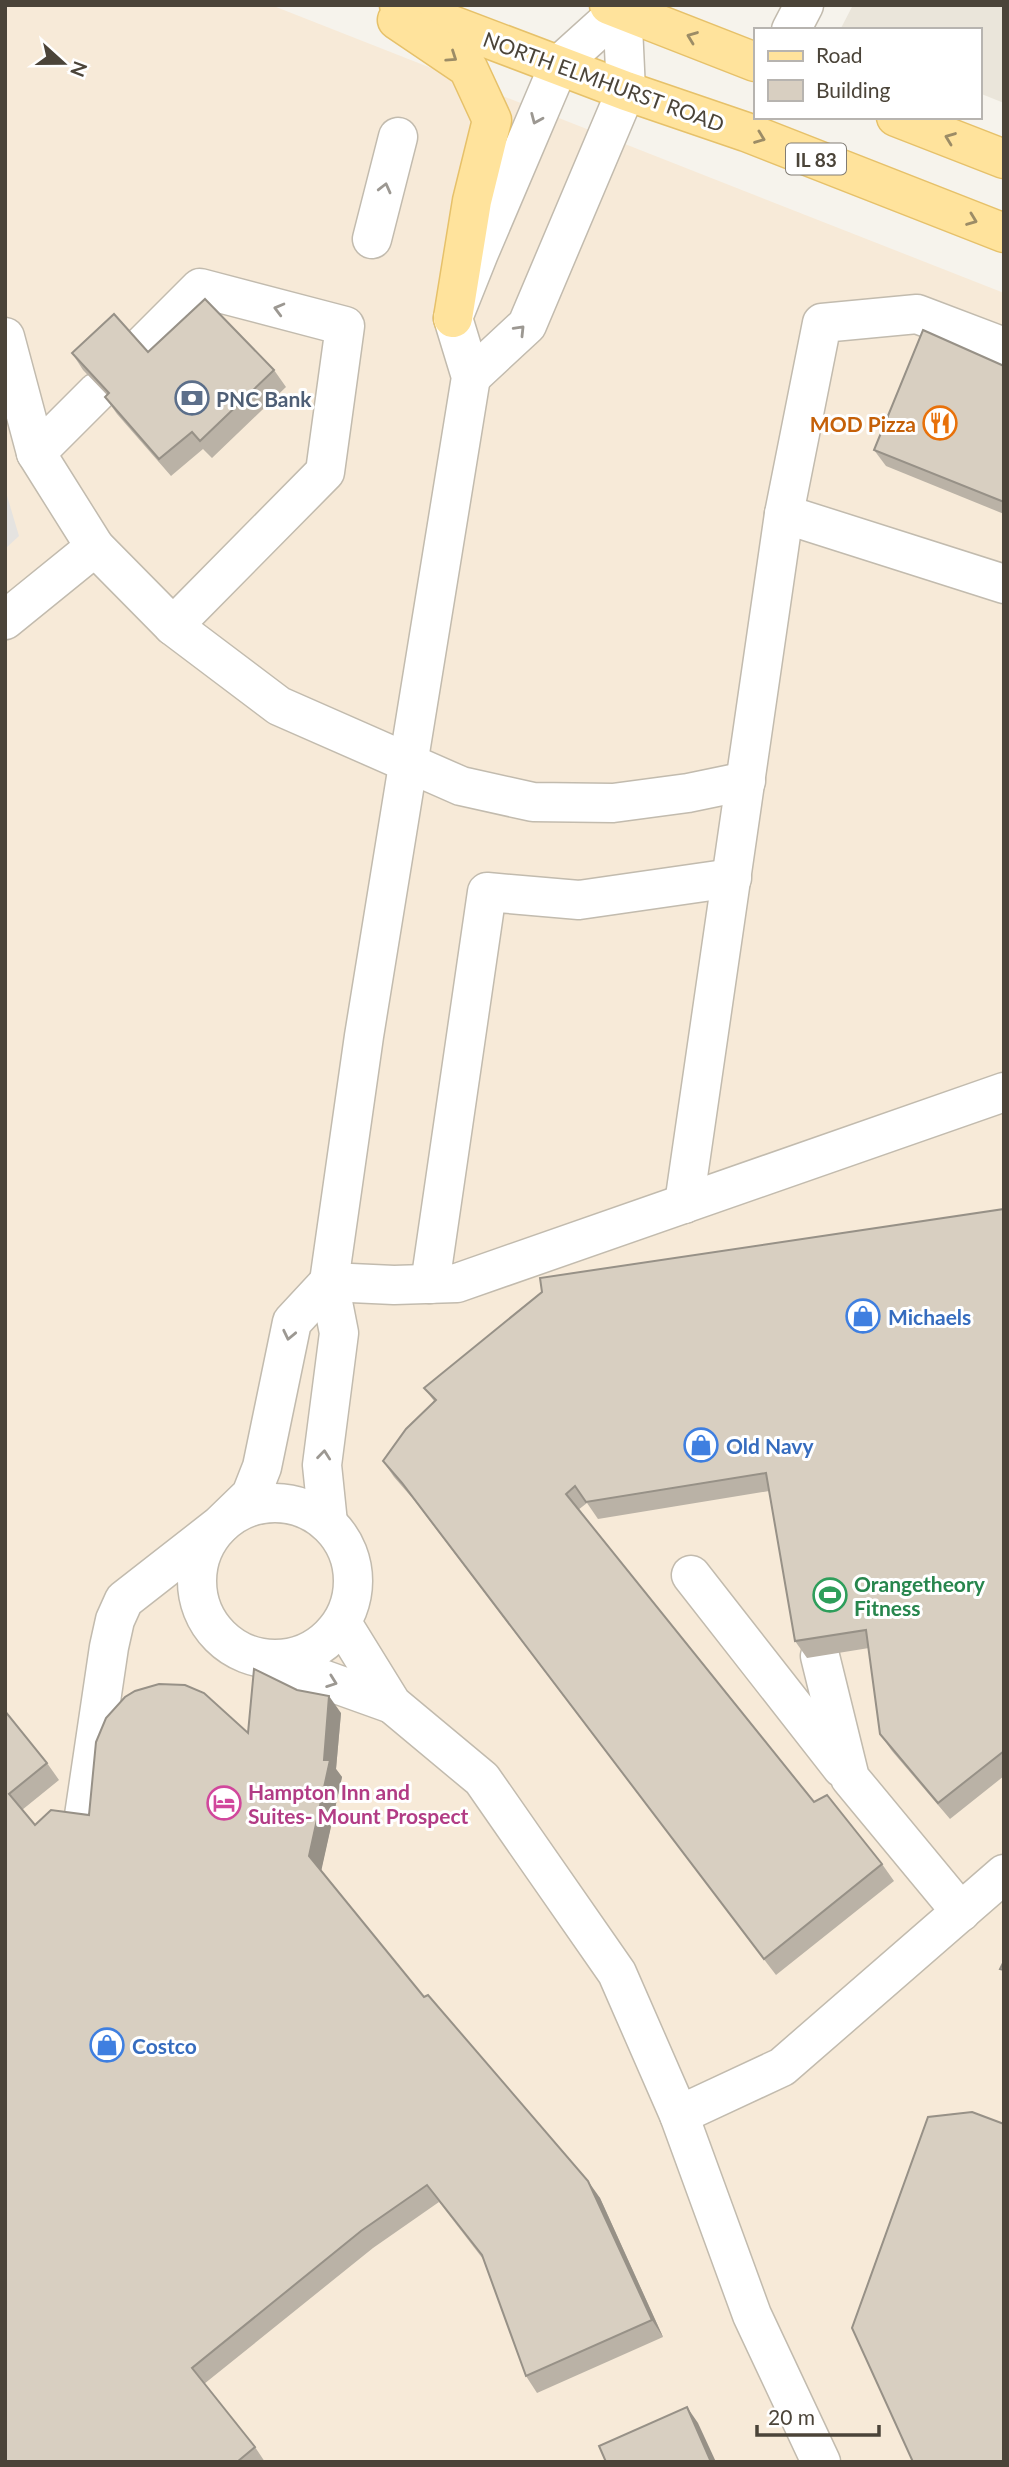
<svg xmlns="http://www.w3.org/2000/svg" width="1009" height="2467" font-family="Lato,sans-serif">
  <style>
    .residential { fill: #eae5da }
    .commercial { fill: #f7ead8 }
    .parking { fill: #e5e3e0 }
    .lines { fill: none; stroke-linecap: round; stroke-linejoin: round }
    .minor-casing { stroke: #c2bbae; stroke-width: 41 }
    .major-casing { stroke: #e6c16a; stroke-width: 41 }
    .minor { stroke: #fff; stroke-width: 38 }
    .major { stroke: #ffe39c; stroke-width: 38 }
    .wall { fill: #bab2a6 }
    .shaded-wall { fill: #979187 }
    .building { fill: #d8cfc1; stroke: #979187; stroke-width: 2 }
    .oneway { stroke: #9c8c66 }
    .oneway2 { stroke: #9c9892 }
    .labels { text-anchor: middle; dominant-baseline: central; stroke-width: 6; stroke-linejoin: round; paint-order: stroke }
    .shield { fill: #fff; stroke: #817c74; stroke-width: 2 }
    .shield-label { font-size: 19px; font-weight: bold; fill: #4b4439 }
    .street-label { font-size: 21px; fill: #4b4439; stroke: #fff }
    .service-label { font-size: 21px; font-weight: bold; fill: #4e5e75; stroke: #fff; text-anchor: start }
    .food-label { font-size: 21px; font-weight: bold; fill: #c56008; stroke: #fff; text-anchor: end }
    .shop-label { font-size: 21px; font-weight: bold; fill: #366cbe; stroke: #fff; text-anchor: start }
    .leisure-label { font-size: 21px; font-weight: bold; fill: #27864d; stroke: #fff; text-anchor: start }
    .hotel-label { font-size: 21px; font-weight: bold; fill: #b23c85; stroke: #fff; text-anchor: start }
  </style>
  <rect width="100%" height="100%" fill="#f6f3ec"/>
  <!-- residential -->
  <path class="residential" d="M853,5h151v98l-25,-10v-63h-139z"/>
  <!-- commercial -->
  <path class="commercial" d="M5,5h266l733,288v2169h-999z"/>
  <!-- parking -->
  <path class="parking" d="M5,489l14,47 -14,13z"/>
  <g class="lines">
    <defs>
      <g id="minor">
        <path d="M791,30l13,-25"/>
        <path d="M372,239l26,-102"/>
        <path d="M5,337l31,116 59,94 78,79 106,80 182,80 72,16 80,1 75,-10 58,-12"/>
        <path d="M138,350l62,-62 145,38 -20,146 -152,154"/>
        <path d="M471,377l56,-52 99,-234 -4,-86"/>
        <path d="M36,453l61,-61"/>
        <path d="M784,514l220,70"/>
        <path d="M5,620l90,-73"/>
        <path d="M684,1204l100,-690 38,-191 95,-9 87,33"/>
        <path d="M329,1282l65,3 63,-2 547,-191"/>
        <path d="M430,1284l57,-392 92,8 153,-22"/>
        <circle cx="275" cy="1581" r="78"/>
        <path d="M328,1523l-6,-58 17,-132 -10,-51 35,-246 107,-659 -18,-59 26,-65 80,-188 61,-55"/>
        <path d="M691,1575l151,193"/>
        <path d="M342,1623l50,81 90,75 135,194 62,142 73,200 69,147"/>
        <path d="M820,1656l30,122 111,134"/>
        <path d="M272,1661l120,43"/>
        <path d="M82,1829l27,-182 6,-27 9,-20 96,-75 31,-30 11,-28 30,-145 37,-40"/>
        <path d="M679,2115l103,-48 222,-193"/>
      </g>
      <g id="major">
        <path d="M399,5l227,86 120,41 258,101"/>
        <path d="M609,5l146,57"/>
        <path d="M397,20l71,48 24,52 -20,81 -19,117"/>
        <path d="M896,117l108,42"/>
      </g>
    </defs>
    <!-- minor casing -->
    <use href="#minor" class="minor-casing"/>
    <!-- major casing -->
    <use href="#major" class="major-casing"/>
    <!-- minor -->
    <use href="#minor" class="minor"/>
    <!-- major -->
    <use href="#major" class="major"/>
  </g>
  <!-- wall -->
  <g class="wall">
    <path d="M148,352l126,18 12,17 -74,71 -9,-9 -32,27 -54,-62 -12,-17 2,-2 -24,-25 -11,-17z"/>
    <path d="M1004,366v148l-118,-48 -12,-16z"/>
    <path d="M1004,1209v567l-54,43 -58,-68 -12,-17 -11,-86 -62,10 -12,-17 -26,-150 -171,28 -11,-16 -9,7 236,292 68,62 12,17 -118,94 -362,-475 -20,-23 -11,-16 51,-60 -10,-13z"/>
    <path d="M5,1711l42,52 12,17 -37,30 13,15 54,-10 159,-82 93,-20 -5,56 6,8 -21,93 103,127 176,201 63,139 -126,56 -11,-17 -43,-117 -44,-57 -66,46 -169,136 51,63 10,15h-260z"/>
  </g>
  <!-- shaded-wall -->
  <g class="shaded-wall">
    <path d="M329,1696l12,17 -5,56 6,8 -21,95 -12,-16 15,-96z"/>
    <path d="M588,2181l12,17 63,139 -11,-17z"/>
    <path d="M687,2407l11,16 18,39h-5z"/>
  </g>
  <!-- building -->
  <g class="building">
    <path d="M205,299l69,71 -74,71 -8,-9 -33,27 -54,-62 4,-4 -37,-40 42,-39 34,38z"/>
    <path d="M923,330l81,36v136l-130,-52z"/>
    <path d="M1004,1209v542l-66,52 -58,-69 -14,-104 -71,11 -29,-168 -180,29 -11,-16 -9,8 248,308 13,-7 55,69 -118,95 -362,-476 -19,-22 23,-32 30,-29 -12,-12 118,-96 -2,-14z"/>
    <path d="M254,1669l43,21 32,6 -5,64h6l-21,96 115,141 4,-2 160,186 64,139 -126,56 -44,-121 -55,-70 -66,46 -169,137 63,79 -18,15h-232v-751l42,52 -38,31 26,31 16,-15 38,5 7,-73 10,-24 19,-21 10,-6 24,-7 26,1 19,8 44,40z"/>
    <path d="M1004,1961v9l-4,-1z"/>
    <path d="M972,2112l32,12v338h-91l-61,-134 76,-211z"/>
    <path d="M687,2407l24,55h-105l-7,-16z"/>
  </g>
  <!-- one-way arrows -->
  <defs><path id="oneway-chevron" d="M-2-3.5L2.5 0L-2 3.5" fill="none" stroke-width="1.6" stroke-linecap="round" stroke-linejoin="round" transform="scale(1.75)"/></defs>
  <g class="oneway">
    <use href="#oneway-chevron" transform="translate(692 37) rotate(-159)"/>
    <use href="#oneway-chevron" transform="translate(452 57) rotate(34)"/>
    <use href="#oneway-chevron" transform="translate(760 138) rotate(21)"/>
    <use href="#oneway-chevron" transform="translate(950 138) rotate(-159)"/>
    <use href="#oneway-chevron" transform="translate(972 220) rotate(21)"/>
  </g>
  <g class="oneway2">
    <use href="#oneway-chevron" transform="translate(536 119) rotate(113)"/>
    <use href="#oneway-chevron" transform="translate(385 188) rotate(-76)"/>
    <use href="#oneway-chevron" transform="translate(279 309) rotate(-165)"/>
    <use href="#oneway-chevron" transform="translate(520 330) rotate(-46)"/>
    <use href="#oneway-chevron" transform="translate(289 1335) rotate(102)"/>
    <use href="#oneway-chevron" transform="translate(324 1455) rotate(-84)"/>
    <use href="#oneway-chevron" transform="translate(332 1682) rotate(20)"/>
  </g>
  <!-- icons -->
  <defs>
    <symbol id="bank-ring" viewBox="-11 -11 22 22"><circle r="9.5" fill="#fff" stroke="#5c6f8a" stroke-width="1.5"/><path d="M-6-4H6V4H-6ZM0-2.3a2.3 2.3 0 1 0 0 4.6a2.3 2.3 0 1 0 0-4.6Z" fill="#5c6f8a"/></symbol>
    <symbol id="restaurant-ring" viewBox="-11 -11 22 22"><circle r="9.5" fill="#fff" stroke="#e8710a" stroke-width="1.5"/><path d="M-5-6h1v4h1v-4h1v4h1v-4h1v5L-1.5 .5V6h-2V.5L-5-1ZM5-6V6H3V1.5H1.5Q1.5-4 5-6Z" fill="#e8710a"/></symbol>
    <symbol id="shop-ring" viewBox="-11 -11 22 22"><circle r="9.5" fill="#fff" stroke="#3f7fe0" stroke-width="1.5"/><path d="M-5-2.5h2.3a2.7 3.5 0 0 1 5.4 0H5L5.5 6h-11ZM-1.5-2.5h3a1.5 2.3 0 0 0-3 0Z" fill="#3f7fe0"/></symbol>
    <symbol id="stadium-ring" viewBox="-11 -11 22 22"><circle r="9.5" fill="#fff" stroke="#2e9e5b" stroke-width="1.5"/><path d="M0-5a6.5 5 0 1 0 0 10a6.5 5 0 1 0 0-10ZM-3.5-1.8h7v3.6h-7Z" fill="#2e9e5b"/></symbol>
    <symbol id="hotel-ring" viewBox="-11 -11 22 22"><circle r="9.5" fill="#fff" stroke="#d1479c" stroke-width="1.5"/><path d="M-6-4.5h1.5V1H6V5H4.5V3h-9V5H-6ZM-4 0a1.8 1.8 0 1 1 3.6 0ZM.5 0V-2.5h3Q6-2.5 6 0Z" fill="#d1479c"/></symbol>
  </defs>
  <g fill-rule="evenodd">
    <use href="#bank-ring" x="173" y="379" width="38" height="38"/>
    <use href="#restaurant-ring" x="921" y="404" width="38" height="38"/>
    <use href="#shop-ring" x="844" y="1297" width="38" height="38"/>
    <use href="#shop-ring" x="682" y="1426" width="38" height="38"/>
    <use href="#stadium-ring" x="811" y="1576" width="38" height="38"/>
    <use href="#hotel-ring" x="205" y="1784" width="38" height="38"/>
    <use href="#shop-ring" x="88" y="2026" width="38" height="38"/>
  </g>
  <g class="labels">
    <!-- shield labels -->
    <rect class="shield" x="786" y="143.5" width="60" height="31" rx="5"/>
    <g class="shield-label">
      <text x="816" y="159">IL 83</text>
    </g>
    <!-- street labels -->
    <g class="street-label">
      <text transform="translate(604 81) rotate(20)">NORTH ELMHURST ROAD</text>
    </g>
    <!-- service labels -->
    <g class="service-label">
      <text x="216" y="398">PNC Bank</text>
    </g>
    <!-- food labels -->
    <g class="food-label">
      <text x="916" y="423">MOD Pizza</text>
    </g>
    <!-- shop labels -->
    <g class="shop-label">
      <text x="888" y="1316">Michaels</text>
      <text x="726" y="1445">Old Navy</text>
      <text x="132" y="2045">Costco</text>
    </g>
    <!-- leisure labels -->
    <g class="leisure-label">
      <text x="854" y="1583">Orangetheory<tspan x="854" dy="24">Fitness</tspan></text>
    </g>
    <!-- hotel labels -->
    <g class="hotel-label">
      <text x="248" y="1791">Hampton Inn and<tspan x="248" dy="24">Suites- Mount Prospect</tspan></text>
    </g>
  </g>
  <!-- border -->
  <rect width="1009" height="2467" fill="none" stroke="#4b4439" stroke-width="14"/>
  <!-- legend -->
  <rect x="754" y="28" width="228" height="91" fill="#ffffff" stroke="#b7b4b0" stroke-width="2"/>
  <rect x="768" y="51" width="35" height="10" fill="#ffe39c" stroke="#b7b4b0" stroke-width="2"/>
  <text x="816" y="63" font-size="21" fill="#4b4439">Road</text>
  <rect x="768" y="80" width="35" height="21" fill="#d8cfc1" stroke="#b7b4b0" stroke-width="2"/>
  <text x="816" y="98" font-size="21" fill="#4b4439">Building</text>
  <!-- north arrow -->
  <g transform="translate(63 63) rotate(111)" stroke="#ffffff" stroke-width="5" paint-order="stroke">
  <path d="M0-5L12 26L0 18L-12 26Z" fill="#4b4439"/>
  <text y="-10" font-size="19" font-weight="bold" text-anchor="middle" fill="#4b4439">N</text>
  </g>
  <!-- scale -->
  <path d="M757 2425v10h122v-10" fill="none" stroke="#4b4439" stroke-width="3.5"/>
  <text x="768" y="2425" font-size="21" fill="#4b4439" stroke="#ffffff" stroke-width="5" paint-order="stroke">20 m</text>
</svg>
